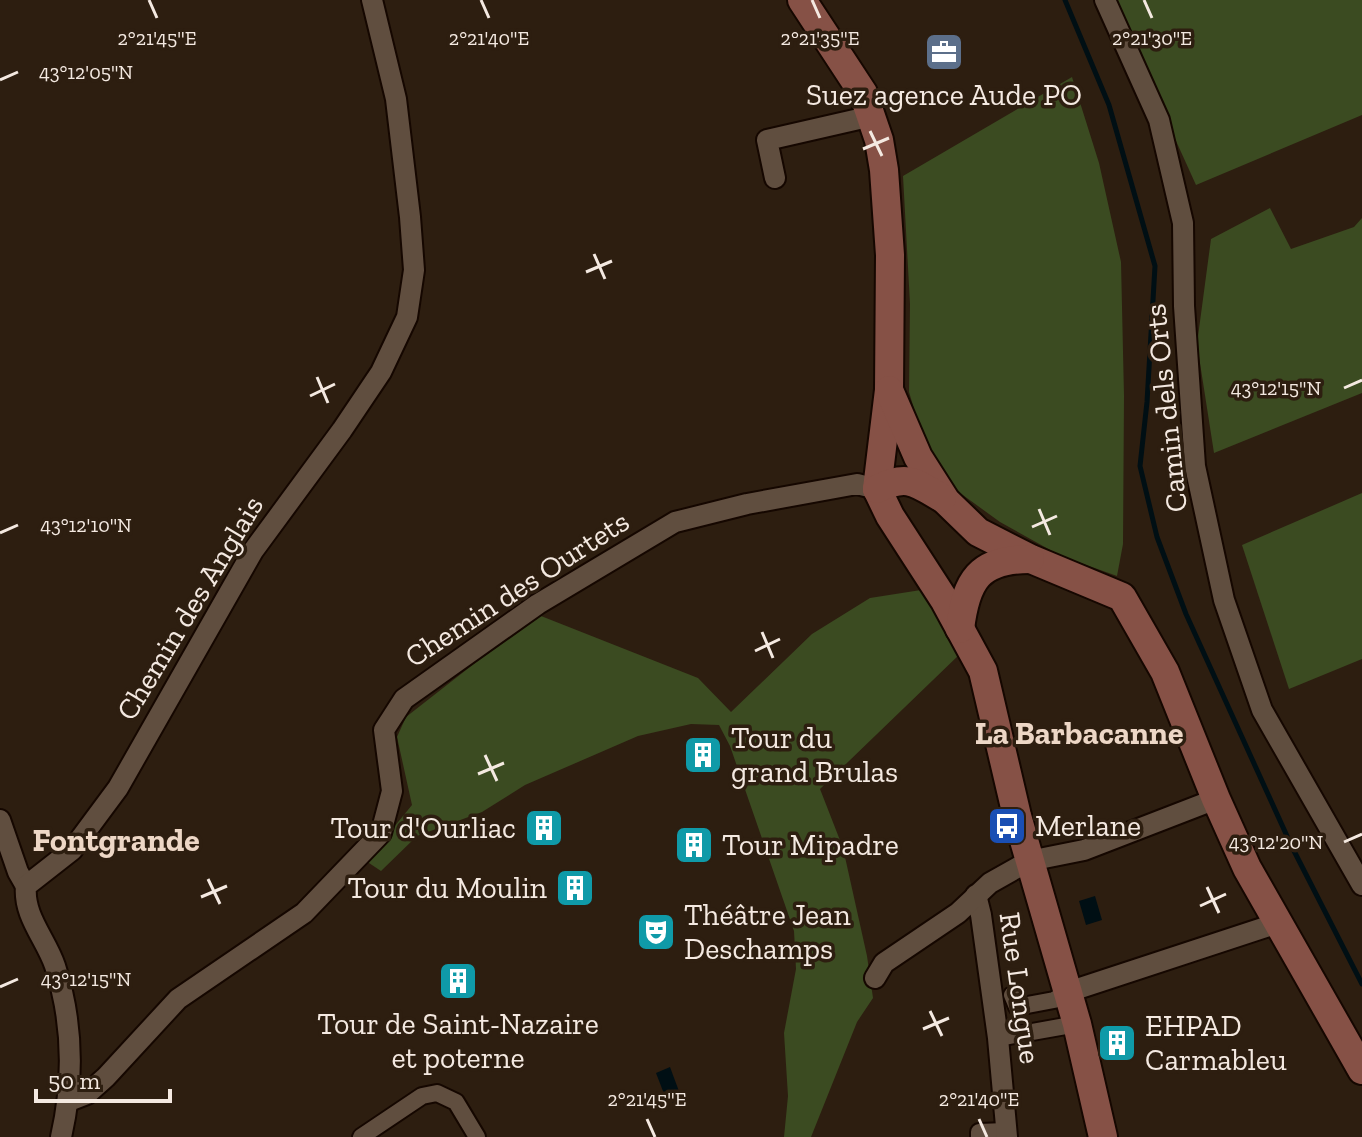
<svg xmlns="http://www.w3.org/2000/svg" width="1362" height="1137" font-family="'Zilla Slab',serif">
  <style>
    .green { fill: #3b4b21 }
    .water { fill: #000f14 }
    .lines { fill: none; stroke-linecap: round; stroke-linejoin: round }
    .stream { stroke: #000f14; stroke-width: 5 }
    .pedestrian-casing { stroke: #150700; stroke-width: 20 }
    .minor-casing { stroke: #150700; stroke-width: 24 }
    .secondary-casing { stroke: #150700; stroke-width: 32 }
    .pedestrian { stroke: #604e3f; stroke-width: 16 }
    .minor { stroke: #604e3f; stroke-width: 20 }
    .secondary { stroke: #865146; stroke-width: 28 }
    .ticks { fill: none; stroke: #f4e9e1; stroke-width: 3 }
    .labels { text-anchor: middle; dominant-baseline: central; stroke-width: 7; stroke-linejoin: round; paint-order: stroke }
    .poi-label { font-size: 30px; fill: #f4e9e1; stroke: #2d1e10; text-anchor: start }
    .street-label { font-size: 30px; fill: #f4e9e1; stroke: #2d1e10 }
    .neighbourhood-label { font-size: 32px; font-weight: bold; fill: #edd7c6; stroke: #2d1e10 }
    .ticks-label { font-size: 20px; text-anchor: middle; fill: #f4e9e1; stroke: #2d1e10; stroke-width: 7; stroke-linejoin: round; paint-order: stroke }
  </style>
  <rect width="100%" height="100%" fill="#2d1e10"/>
  <!-- green -->
  <g class="green">
    <path d="M1118,0h244v115l-166,70 -83,-183z"/>
    <path d="M1072,77l27,86 22,99 3,134 -1,148 -6,32 -56,-20 -61,-34 -40,-29 -17,-21 -22,-40 -12,-40 1,-88 -7,-128z"/>
    <path d="M1270,208l21,41 63,-22 8,-9v175l-148,60 -17,-109 14,-105z"/>
    <path d="M1362,493v166l-73,30 -47,-144z"/>
    <path d="M921,590l40,63 -141,136 23,59 24,108 6,42 -16,24 -46,115h-27l4,-41 -4,-63 12,-64 -2,-38 -64,-185 -11,-21 -28,-1 -53,12 -113,49 -43,27 -65,24 -36,35 -15,-10 46,-56 -15,-68 9,-20 69,-54 66,-47 157,62 33,34 81,-78 58,-36z"/>
  </g>
  <!-- water -->
  <g class="water">
    <path d="M1095,896l7,24 -16,5 -7,-24z"/>
    <path d="M670,1067l10,27 -2,7 -4,2 -8,-4 -10,-26z"/>
  </g>
  <g class="lines">
    <!-- stream -->
    <path class="stream" d="M1065,0l44,105 46,161 -8,136 -7,64 17,71 29,77 106,233 70,137"/>
    <defs>
      <g id="pedestrian">
        <path d="M1012,995l5,12 37,-7 14,-8"/>
        <path d="M998,1038l79,-14"/>
        <path d="M361,1137l61,-41 15,-3 19,9 21,35"/>
        <path d="M979,1137v-5l27,-1"/>
      </g>
      <g id="minor">
        <path d="M1105,0l54,120 24,103 1,83 11,160 29,134 38,110 100,175"/>
        <path d="M775,178l-8,-38 105,-24"/>
        <path d="M0,820l18,52 8,14"/>
        <path d="M976,895l5,20 17,123 9,99"/>
        <path d="M875,978l9,-15 74,-50 32,-30 39,-22 55,-11 132,-51"/>
        <path d="M1068,992l210,-69"/>
        <path d="M69,1101l18,-7 19,-17 72,-78 126,-86 77,-80 11,-42 -8,-61 20,-31 134,-95 137,-82 72,-18 110,-20 20,5"/>
        <path d="M61,1137c13,-57 12,-115 -6,-171 -9,-27 -32,-50 -29,-80l46,-36 46,-62 135,-237 89,-121 39,-58 26,-55 7,-47 -4,-53 -14,-118 -24,-99"/>
      </g>
      <g id="secondary">
        <path d="M802,0l61,93 16,47 5,30 6,85 -1,135 -12,99"/>
        <path d="M889,390l29,67 28,44 32,31 53,27 91,38 43,75 51,127 31,69 115,202"/>
        <path d="M877,489l13,27 55,85 38,70 34,145 60,208 26,113"/>
        <path d="M877,489c30,-15 38,-7 65,9"/>
        <path d="M960,629c6,-49 19,-70 70,-70"/>
      </g>
    </defs>
    <!-- pedestrian casing -->
    <use href="#pedestrian" class="pedestrian-casing"/>
    <!-- minor casing -->
    <use href="#minor" class="minor-casing"/>
    <!-- secondary casing -->
    <use href="#secondary" class="secondary-casing"/>
    <!-- pedestrian -->
    <use href="#pedestrian" class="pedestrian"/>
    <!-- minor -->
    <use href="#minor" class="minor"/>
    <!-- secondary -->
    <use href="#secondary" class="secondary"/>
  </g>
  <!-- ticks -->
  <path class="ticks" d="M149,0l8,18M481,0l8,18M812,0l8,18M1144,0l8,18M0,80l18,-8M870,131l12,25M863,149l26,-11M594,254l11,25M586,272l26,-11M317,377l11,26M1344,388l18,-8M310,396l25,-12M1039,509l11,26M1032,527l25,-11M0,533l18,-8M762,632l11,26M755,651l25,-12M485,755l12,26M478,774l26,-11M1344,842l18,-8M208,879l12,25M1207,887l12,26M201,897l26,-11M1200,906l26,-12M0,987l18,-8M930,1011l12,25M923,1029l26,-11M647,1119l8,18M979,1119l8,18"/>
  <!-- icons -->
  <defs>
    <symbol id="office-square" viewBox="-11 -11 22 22"><rect x="-9" y="-9" width="18" height="18" rx="4" fill="#5c6f8a" stroke="#2d1e10"/><path d="M-6-3h4V-5.5h4V-3h4V5H-6ZM-1-4.5V-3h2v-1.5ZM-6 0V1H6V0Z" fill="#fff"/></symbol>
    <symbol id="building-square" viewBox="-11 -11 22 22"><rect x="-9" y="-9" width="18" height="18" rx="4" fill="#0f9aa8" stroke="#2d1e10"/><path d="M-4-6H4V6H1V3H-1V6H-4ZM-2.5-4.3h1.7v1.8h-1.7ZM.8-4.3h1.7v1.8H.8ZM-2.5-1h1.7V.8h-1.7ZM.8-1h1.7V.8H.8Z" fill="#fff"/></symbol>
    <symbol id="bus-square" viewBox="-11 -11 22 22"><rect x="-9" y="-9" width="18" height="18" rx="4" fill="#1a4fb4" stroke="#2d1e10"/><path d="M-5-6H5V4H4V6H2V4H-2V6H-4V4H-5ZM-3.5-4V0h7V-4ZM-3.5 1.2v1.5H-2V1.2ZM2 1.2v1.5H3.5V1.2Z" fill="#fff"/></symbol>
    <symbol id="theatre-square" viewBox="-11 -11 22 22"><rect x="-9" y="-9" width="18" height="18" rx="4" fill="#0f9aa8" stroke="#2d1e10"/><path d="M-5-5.5Q0-4 5-5.5V0Q5 5 0 6Q-5 5-5 0ZM-3.3-2.5H-1v1.5H-3.3ZM1-2.5H3.3v1.5H1ZM-2.8 1Q0 5.5 2.8 1Z" fill="#fff"/></symbol>
  </defs>
  <g fill-rule="evenodd">
    <use href="#office-square" x="922" y="30" width="44" height="44"/>
    <use href="#building-square" x="681" y="733" width="44" height="44"/>
    <use href="#bus-square" x="985" y="804" width="44" height="44"/>
    <use href="#building-square" x="522" y="806" width="44" height="44"/>
    <use href="#building-square" x="672" y="823" width="44" height="44"/>
    <use href="#building-square" x="553" y="866" width="44" height="44"/>
    <use href="#theatre-square" x="634" y="910" width="44" height="44"/>
    <use href="#building-square" x="436" y="959" width="44" height="44"/>
    <use href="#building-square" x="1095" y="1021" width="44" height="44"/>
  </g>
  <g class="labels">
    <!-- poi labels -->
    <g class="poi-label">
      <text x="944" y="95" text-anchor="middle">Suez agence Aude PO</text>
      <text x="731" y="738">Tour du<tspan x="731" dy="34">grand Brulas</tspan></text>
      <text x="1035" y="826">Merlane</text>
      <text x="516" y="828" text-anchor="end">Tour d'Ourliac</text>
      <text x="722" y="845">Tour Mipadre</text>
      <text x="547" y="888" text-anchor="end">Tour du Moulin</text>
      <text x="684" y="915">Théâtre Jean<tspan x="684" dy="34">Deschamps</tspan></text>
      <text x="458" y="1024" text-anchor="middle">Tour de Saint-Nazaire<tspan x="458" dy="34">et poterne</tspan></text>
      <text x="1145" y="1026">EHPAD<tspan x="1145" dy="34">Carmableu</tspan></text>
    </g>
    <!-- street labels -->
    <g class="street-label">
      <text transform="translate(1166 408) rotate(-96)">Camin dels Orts</text>
      <text transform="translate(517 589) rotate(-33)">Chemin des Ourtets</text>
      <text transform="translate(190 608) rotate(-59)">Chemin des Anglais</text>
      <text transform="translate(1020 988) rotate(82)">Rue Longue</text>
    </g>
    <!-- neighbourhood labels -->
    <g class="neighbourhood-label">
      <text x="1079" y="733">La Barbacanne</text>
      <text x="116" y="840">Fontgrande</text>
    </g>
  </g>
  <g class="ticks-label">
    <text x="157" y="45">2°21'45"E</text>
    <text x="489" y="45">2°21'40"E</text>
    <text x="820" y="45">2°21'35"E</text>
    <text x="1152" y="45">2°21'30"E</text>
    <text x="86" y="79">43°12'05"N</text>
    <text x="1276" y="395">43°12'15"N</text>
    <text x="86" y="532">43°12'10"N</text>
    <text x="1276" y="849">43°12'20"N</text>
    <text x="86" y="986">43°12'15"N</text>
    <text x="647" y="1106">2°21'45"E</text>
    <text x="979" y="1106">2°21'40"E</text>
  </g>
  <!-- scale -->
  <path d="M36 1089v12h134v-12" fill="none" stroke="#f4e9e1" stroke-width="4"/>
  <text x="48" y="1089" font-size="24" fill="#f4e9e1" stroke="#2d1e10" stroke-width="6" paint-order="stroke">50 m</text>
</svg>
